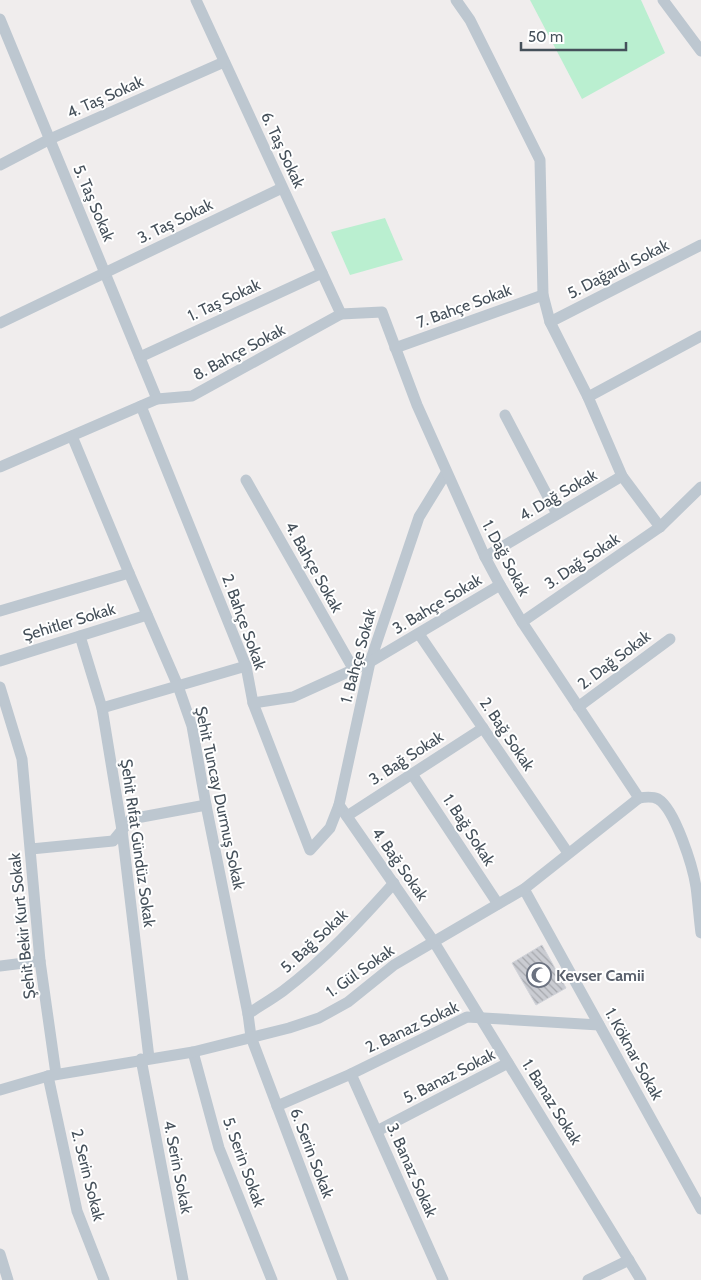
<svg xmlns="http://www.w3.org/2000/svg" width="701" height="1280" font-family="Cabin,sans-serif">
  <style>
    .park { fill: #baefd0 }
    .building { fill: url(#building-back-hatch); stroke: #d1d3d9 }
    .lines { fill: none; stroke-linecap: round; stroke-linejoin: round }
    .minor { stroke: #bdc7d0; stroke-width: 11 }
    .labels { text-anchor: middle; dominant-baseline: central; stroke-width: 4; stroke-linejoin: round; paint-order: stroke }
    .street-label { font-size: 16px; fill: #45505a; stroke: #fff }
    .worship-label { font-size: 16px; font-weight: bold; fill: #5b616d; stroke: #fff; text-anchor: start }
  </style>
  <defs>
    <pattern id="building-back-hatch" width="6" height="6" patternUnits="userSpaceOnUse" patternTransform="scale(1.25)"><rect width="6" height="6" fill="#caccd2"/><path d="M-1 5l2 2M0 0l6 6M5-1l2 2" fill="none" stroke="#a6a8ad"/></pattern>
  </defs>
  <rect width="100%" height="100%" fill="#f0eded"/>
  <!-- park -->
  <g class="park">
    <path d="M530,0h111l24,53 -83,46z"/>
    <path d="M385,218l18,42 -53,15 -19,-43z"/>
  </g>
  <!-- building -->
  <path class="building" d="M542,945l24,43 -30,17 -24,-42z"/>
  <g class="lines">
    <!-- minor -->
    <g class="minor">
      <path d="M196,0l145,314"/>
      <path d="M456,0l14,20 70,140 3,135 7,27 38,75 34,79 38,51"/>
      <path d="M663,0l38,51"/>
      <path d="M0,19l157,380"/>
      <path d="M0,165l50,-26 174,-77"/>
      <path d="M550,322l151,-77"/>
      <path d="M0,323l282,-135"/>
      <path d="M395,348l148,-53"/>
      <path d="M140,357l182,-84"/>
      <path d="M588,397l113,-61"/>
      <path d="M141,406l105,260 7,37 57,147 20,-22 9,-23 31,-143 49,-145 27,-44"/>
      <path d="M505,415l52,99"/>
      <path d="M72,436l57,137 49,113 14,40 14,79 42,209 3,23 92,243"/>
      <path d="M0,467l157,-68 35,-3 149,-82 41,-2 35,93 68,152 15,28 22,37 117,176"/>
      <path d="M246,480l108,190"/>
      <path d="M485,557l137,-81"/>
      <path d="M0,611l129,-38"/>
      <path d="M522,622l138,-95 41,-40"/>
      <path d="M419,634l149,219"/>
      <path d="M80,636l22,72 20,122 27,228"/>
      <path d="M0,661l147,-46"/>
      <path d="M0,687l22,72 18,202 16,113"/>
      <path d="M253,703l40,-6 77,-35 130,-77"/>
      <path d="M578,707l92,-68"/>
      <path d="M102,708l144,-42"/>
      <path d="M412,774l86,130"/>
      <path d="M639,798c6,-1 13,-2 19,1 17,10 35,68 38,88 2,15 3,31 5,46"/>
      <path d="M339,805l95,137 207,338"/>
      <path d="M347,816l136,-88"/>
      <path d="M31,849l82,-8 18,-22 75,-14"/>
      <path d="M524,889l177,320"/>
      <path d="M0,966l40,-5"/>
      <path d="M248,1014c12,-8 24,-15 35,-23 41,-31 77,-70 111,-108"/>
      <path d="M193,1052l26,96 53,132"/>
      <path d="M141,1059l42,221"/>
      <path d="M351,1074l92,206"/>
      <path d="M48,1076l29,135 27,69"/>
      <path d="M0,1090l48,-14 145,-24 96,-24 30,-10 29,-16 46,-37 130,-76 115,-91"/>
      <path d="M277,1106l74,-32 116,-57 132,8"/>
      <path d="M377,1131l131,-68"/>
      <path d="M0,1254l8,26"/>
      <path d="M588,1280l41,-20"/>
    </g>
  </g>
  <!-- icons -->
  <defs>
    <symbol id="mosque-ring" viewBox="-11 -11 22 22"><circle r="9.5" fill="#fff" stroke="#6b7280" stroke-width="1.5"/><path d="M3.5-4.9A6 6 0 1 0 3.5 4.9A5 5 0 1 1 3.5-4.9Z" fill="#6b7280"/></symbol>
  </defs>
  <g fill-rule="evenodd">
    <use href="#mosque-ring" x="525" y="961" width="28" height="28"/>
  </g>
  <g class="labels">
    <!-- street labels -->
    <g class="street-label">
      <text transform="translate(105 97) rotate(-24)">4. Taş Sokak</text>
      <text transform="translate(283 150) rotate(65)">6. Taş Sokak</text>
      <text transform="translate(94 203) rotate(67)">5. Taş Sokak</text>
      <text transform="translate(175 221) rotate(-26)">3. Taş Sokak</text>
      <text transform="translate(618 269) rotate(-27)">5. Dağardı Sokak</text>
      <text transform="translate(224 300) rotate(-25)">1. Taş Sokak</text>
      <text transform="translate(464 306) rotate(-20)">7. Bahçe Sokak</text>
      <text transform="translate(239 352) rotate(-28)">8. Bahçe Sokak</text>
      <text transform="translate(558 495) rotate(-30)">4. Dağ Sokak</text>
      <text transform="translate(506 558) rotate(62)">1. Dağ Sokak</text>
      <text transform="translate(582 561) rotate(-34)">3. Dağ Sokak</text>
      <text transform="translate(314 567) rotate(61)">4. Bahçe Sokak</text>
      <text transform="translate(437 604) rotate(-31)">3. Bahçe Sokak</text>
      <text transform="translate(69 622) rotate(-17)">Şehitler Sokak</text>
      <text transform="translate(244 622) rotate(70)">2. Bahçe Sokak</text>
      <text transform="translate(358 656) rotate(-75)">1. Bahçe Sokak</text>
      <text transform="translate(614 660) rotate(-37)">2. Dağ Sokak</text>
      <text transform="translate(507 734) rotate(56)">2. Bağ Sokak</text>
      <text transform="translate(406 758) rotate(-33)">3. Bağ Sokak</text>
      <text transform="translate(220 798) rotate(78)">Şehit Tuncay Durmuş Sokak</text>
      <text transform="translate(469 830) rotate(57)">1. Bağ Sokak</text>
      <text transform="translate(138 843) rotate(82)">Şehit Rıfat Gündüz Sokak</text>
      <text transform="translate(400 864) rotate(55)">4. Bağ Sokak</text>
      <text transform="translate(22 926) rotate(-96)">Şehit Bekir Kurt Sokak</text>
      <text transform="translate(314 941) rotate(-43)">5. Bağ Sokak</text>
      <text transform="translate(360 971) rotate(-35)">1. Gül Sokak</text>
      <text transform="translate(412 1027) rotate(-25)">2. Banaz Sokak</text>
      <text transform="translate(634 1054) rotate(61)">1. Köknar Sokak</text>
      <text transform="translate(449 1076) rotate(-27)">5. Banaz Sokak</text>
      <text transform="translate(552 1102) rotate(58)">1. Banaz Sokak</text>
      <text transform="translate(312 1153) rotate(69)">6. Serin Sokak</text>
      <text transform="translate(244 1162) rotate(70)">5. Serin Sokak</text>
      <text transform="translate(178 1167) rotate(79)">4. Serin Sokak</text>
      <text transform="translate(412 1170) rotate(66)">3. Banaz Sokak</text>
      <text transform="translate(88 1175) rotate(76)">2. Serin Sokak</text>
    </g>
    <!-- worship labels -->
    <g class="worship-label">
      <text x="556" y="975">Kevser Camii</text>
    </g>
  </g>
  <!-- scale -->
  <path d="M521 42v8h105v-8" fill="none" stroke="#45505a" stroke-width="2.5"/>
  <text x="528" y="42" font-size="15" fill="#45505a" stroke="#ffffff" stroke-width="4" paint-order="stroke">50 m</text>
</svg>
